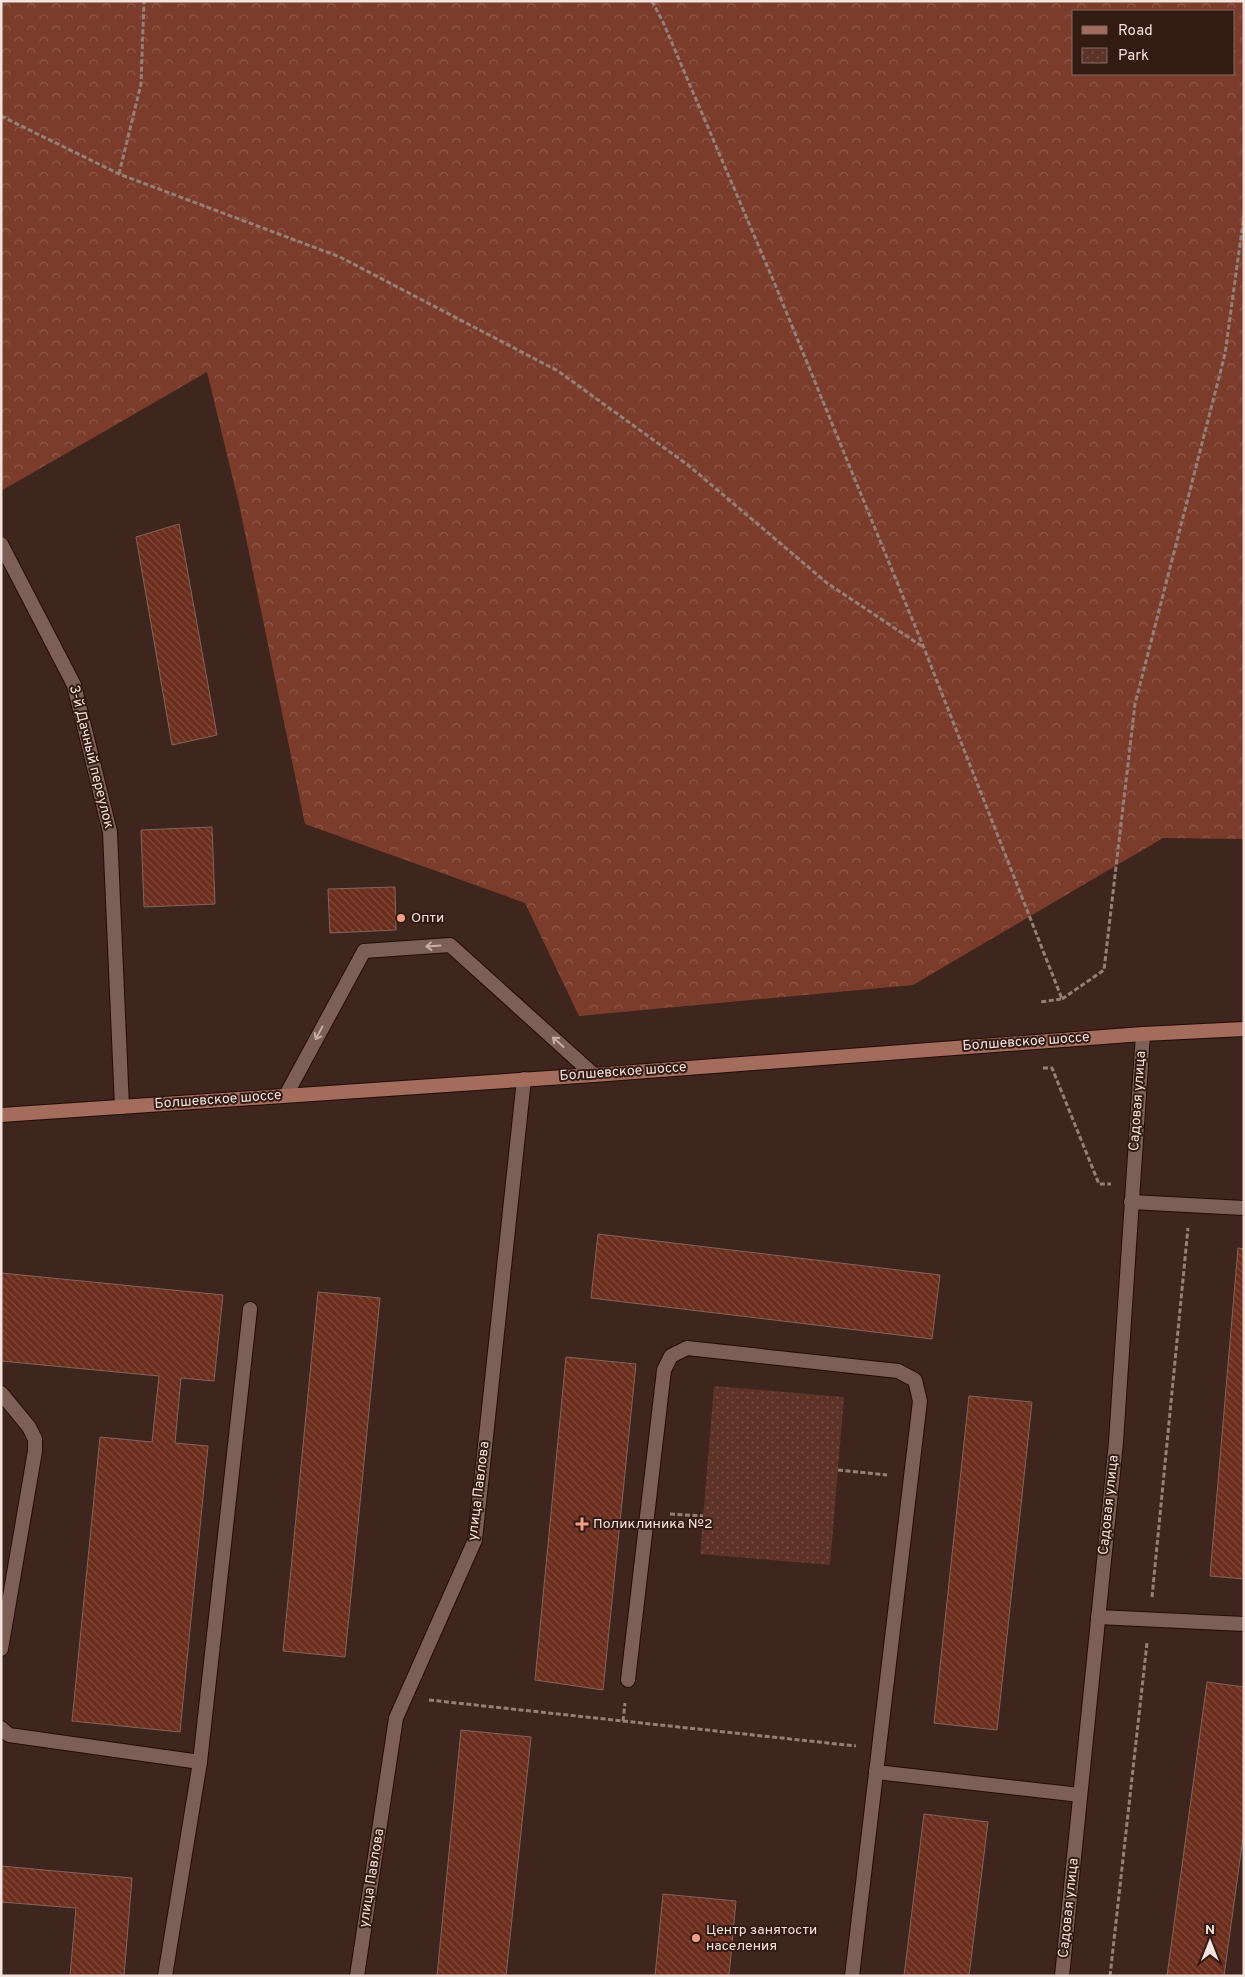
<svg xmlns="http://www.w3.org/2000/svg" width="1245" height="1977" font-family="Overpass,sans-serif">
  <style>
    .forest { fill: url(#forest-crowns); fill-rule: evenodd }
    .park { fill: url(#park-dots) }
    .building { fill: url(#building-back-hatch); stroke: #82645b }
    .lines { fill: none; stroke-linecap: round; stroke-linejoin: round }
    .service-casing { stroke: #240d07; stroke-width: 16 }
    .minor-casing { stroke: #240d07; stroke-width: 16 }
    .tertiary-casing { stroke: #240d07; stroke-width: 16 }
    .secondary-casing { stroke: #240d07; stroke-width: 16 }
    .path { stroke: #958079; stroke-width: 3; stroke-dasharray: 5 2.5; stroke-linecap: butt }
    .service { stroke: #7c5f56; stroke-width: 14 }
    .minor { stroke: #7c5f56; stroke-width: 14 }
    .tertiary { stroke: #7c5f56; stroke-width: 14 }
    .secondary { stroke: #a36c5c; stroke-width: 14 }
    .oneway { stroke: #c5aea8 }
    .poi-dot { fill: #f49e86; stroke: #331b14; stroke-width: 2 }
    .labels { text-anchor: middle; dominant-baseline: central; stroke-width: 4; stroke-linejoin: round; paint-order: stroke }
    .street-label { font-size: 14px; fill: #f5e3de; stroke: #331b14 }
    .poi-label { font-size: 14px; fill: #f5e3de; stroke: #331b14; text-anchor: start }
  </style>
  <defs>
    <pattern id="forest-crowns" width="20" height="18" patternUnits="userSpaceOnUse" patternTransform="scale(1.25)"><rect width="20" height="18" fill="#7b3c2b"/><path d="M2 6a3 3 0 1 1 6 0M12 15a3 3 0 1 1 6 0" fill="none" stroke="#8e5849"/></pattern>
    <pattern id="park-dots" width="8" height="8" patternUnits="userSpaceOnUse" patternTransform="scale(1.25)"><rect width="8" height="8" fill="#5d3327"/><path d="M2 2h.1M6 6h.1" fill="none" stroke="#755046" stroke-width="1.8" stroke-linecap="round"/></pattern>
    <pattern id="building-back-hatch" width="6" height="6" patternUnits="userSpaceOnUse" patternTransform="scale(1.25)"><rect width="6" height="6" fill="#6b2d1c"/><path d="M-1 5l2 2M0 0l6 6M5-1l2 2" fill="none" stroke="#814b3d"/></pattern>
  </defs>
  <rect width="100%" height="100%" fill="#3e251d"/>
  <!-- forest -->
  <path class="forest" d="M1,1h1243v838l-81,-1 -250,147 -334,31 -54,-113 -220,-79 -66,-320 -32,-132 -206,119zM1074,11h160v63h-160z"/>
  <!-- park -->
  <path class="park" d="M714,1386l130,11 -14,168 -130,-11z"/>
  <!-- building -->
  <g class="building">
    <path d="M179,524l38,211 -45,10 -36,-208z"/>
    <path d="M212,827l3,77 -71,3 -3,-77z"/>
    <path d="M395,887l1,43 -66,3 -2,-44z"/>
    <path d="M598,1234l342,41 -8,64 -341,-41z"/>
    <path d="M1238,1248l6,1v330l-34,-3z"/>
    <path d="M1,1273l222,22 -9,86 -33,-3 -6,65 33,3 -28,286 -108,-11 28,-284 52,5 7,-66 -158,-15z"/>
    <path d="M318,1292l62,6 -35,359 -62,-6z"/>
    <path d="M566,1357l70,7 -33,326 -68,-10z"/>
    <path d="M969,1396l63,6 -35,328 -63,-7z"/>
    <path d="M1207,1682l37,5v143l-20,146h-57z"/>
    <path d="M461,1730l70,7 -25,239h-69z"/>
    <path d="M924,1814l64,8 -19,154h-65z"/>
    <path d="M1,1866l131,12 -8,98h-54l6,-68 -75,-6z"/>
    <path d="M663,1894l73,7 -7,75h-74z"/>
  </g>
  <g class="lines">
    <defs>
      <g id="service">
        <path d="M286,1095l78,-144 86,-6 144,130"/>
        <path d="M1131,1202l113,6"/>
        <path d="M1,1393l28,34 6,12v12l-34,198"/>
        <path d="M1098,1617l146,7"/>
        <path d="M628,1680l36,-310 7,-14 16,-8 211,23 17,9 5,21 -68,575"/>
        <path d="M1,1728l8,7 191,27 50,-453"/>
        <path d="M876,1772l204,23"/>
        <path d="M165,1976l35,-214"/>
      </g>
      <g id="minor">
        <path d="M1,544l73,141 36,147 12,275"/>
        <path d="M357,1976l39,-258 79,-178 49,-461"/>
      </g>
      <path id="tertiary" d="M1062,1976l54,-534 27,-408"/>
      <path id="secondary" d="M1,1115l593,-40 549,-41 101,-5"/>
    </defs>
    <!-- service casing -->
    <use href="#service" class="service-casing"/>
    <!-- minor casing -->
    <use href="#minor" class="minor-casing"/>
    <!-- tertiary casing -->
    <use href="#tertiary" class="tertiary-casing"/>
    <!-- secondary casing -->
    <use href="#secondary" class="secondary-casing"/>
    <!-- path -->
    <g class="path">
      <path d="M652,1l11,21 111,260 150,366 138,351 -22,3"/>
      <path d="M1,116l118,58 221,83 218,114 130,94 139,118 96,64"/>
      <path d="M119,174l22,-90 3,-83"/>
      <path d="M1062,999l42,-29 31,-266 90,-350 19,-139"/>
      <path d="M1043,1068h9l47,116h12"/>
      <path d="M838,1470l49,5"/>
      <path d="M670,1514l33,2"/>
      <path d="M1152,1597l36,-369"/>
      <path d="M429,1700l194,21 2,-18"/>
      <path d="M623,1721l233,25"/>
      <path d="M1110,1976l37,-333"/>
    </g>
    <!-- service -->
    <use href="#service" class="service"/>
    <!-- minor -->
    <use href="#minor" class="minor"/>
    <!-- tertiary -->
    <use href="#tertiary" class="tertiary"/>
    <!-- secondary -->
    <use href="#secondary" class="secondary"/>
  </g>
  <!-- one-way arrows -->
  <defs><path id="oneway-shaft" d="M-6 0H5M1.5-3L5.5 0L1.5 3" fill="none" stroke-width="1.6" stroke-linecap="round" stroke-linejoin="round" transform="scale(1.25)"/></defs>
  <g class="oneway">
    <use href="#oneway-shaft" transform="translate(433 946) rotate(176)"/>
    <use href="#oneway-shaft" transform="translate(319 1033) rotate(118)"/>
    <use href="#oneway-shaft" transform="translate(558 1042) rotate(-138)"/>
  </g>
  <!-- markers -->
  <g class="poi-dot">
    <circle cx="401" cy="918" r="5"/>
    <path d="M579.5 1516.5h5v5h5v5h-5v5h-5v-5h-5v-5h5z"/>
    <circle cx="696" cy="1938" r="5"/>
  </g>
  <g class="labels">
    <!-- street labels -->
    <g class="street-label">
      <text transform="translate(91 757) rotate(76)">3-й Дачный переулок</text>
      <text transform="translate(1026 1042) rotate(-4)">Болшевское шоссе</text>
      <text transform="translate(623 1072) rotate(-4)">Болшевское шоссе</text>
      <text transform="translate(218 1100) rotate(-4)">Болшевское шоссе</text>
      <text transform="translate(1138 1101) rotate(-86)">Садовая улица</text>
      <text transform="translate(479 1491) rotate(-83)">улица Павлова</text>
      <text transform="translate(1109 1505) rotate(-84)">Садовая улица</text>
      <text transform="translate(372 1878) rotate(-81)">улица Павлова</text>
      <text transform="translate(1069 1908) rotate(-84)">Садовая улица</text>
    </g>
    <!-- poi labels -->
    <g class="poi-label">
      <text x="411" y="918">Опти</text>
      <text x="593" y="1524">Поликлиника №2</text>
      <text x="706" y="1930">Центр занятости<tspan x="706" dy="16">населения</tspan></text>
    </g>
  </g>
  <!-- border -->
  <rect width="1245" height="1977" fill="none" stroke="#f5e3de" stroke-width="5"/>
  <!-- legend -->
  <rect x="1072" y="10" width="162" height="65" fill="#331b14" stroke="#816b65"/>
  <rect x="1082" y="26" width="25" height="8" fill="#a36c5c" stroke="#816b65"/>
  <text x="1118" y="35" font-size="15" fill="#f5e3de">Road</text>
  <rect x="1082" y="48" width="25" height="15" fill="url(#park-dots)" stroke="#816b65"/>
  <text x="1118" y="60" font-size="15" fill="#f5e3de">Park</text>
  <!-- north arrow -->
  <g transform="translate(1210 1942)" stroke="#331b14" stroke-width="4" paint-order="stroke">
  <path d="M0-4L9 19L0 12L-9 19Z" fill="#f5e3de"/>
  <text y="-8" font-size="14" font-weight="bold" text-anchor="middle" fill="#f5e3de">N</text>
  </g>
</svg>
